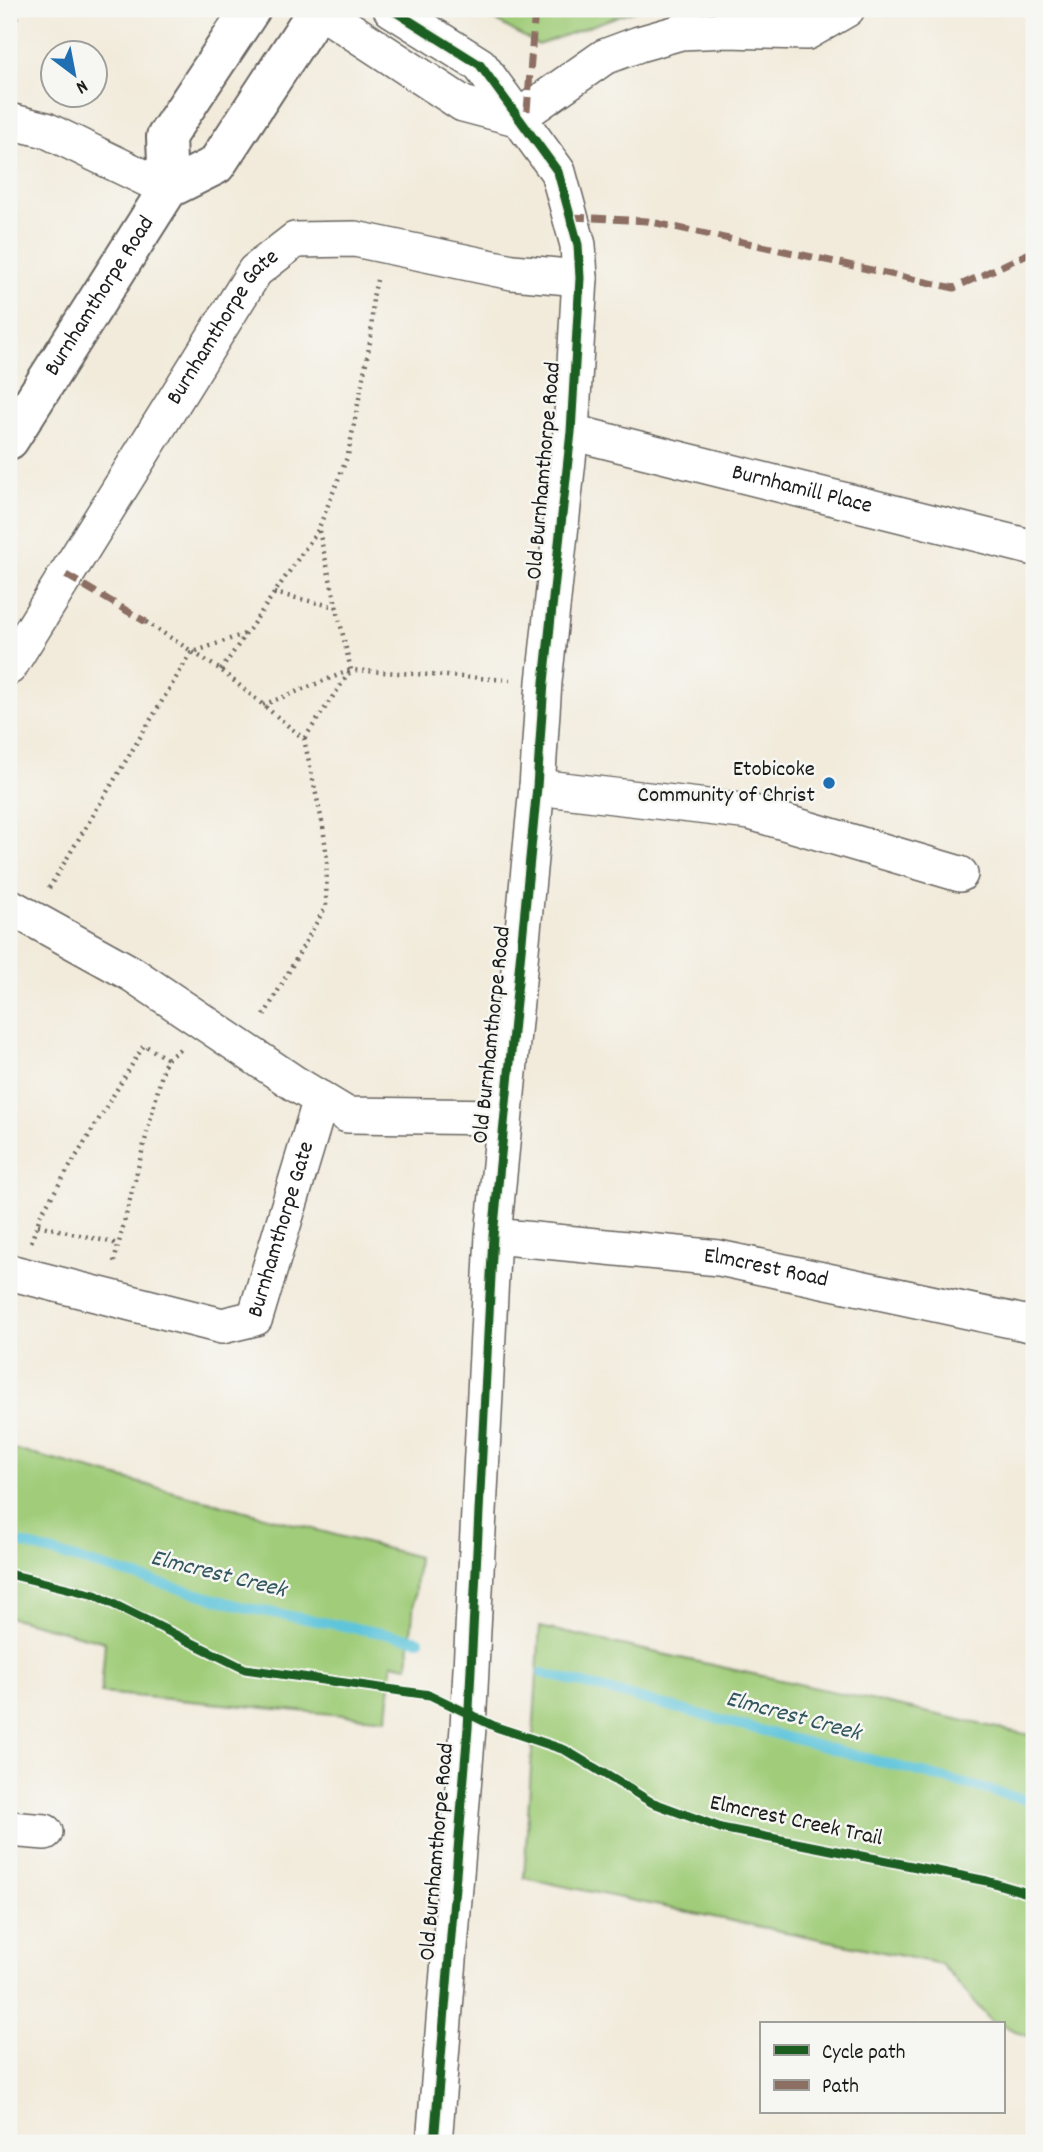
<svg xmlns="http://www.w3.org/2000/svg" width="1043" height="2152" font-family="Dekko,sans-serif">
  <style>
    .green { fill: #a1cd7a; stroke: #5e744b; stroke-width: 2 }
    .lines { fill: none; stroke-linecap: round; stroke-linejoin: round }
    .stream { stroke: #5ec5db; stroke-width: 10 }
    .minor-casing { stroke: #67645f; stroke-width: 38 }
    .major-casing { stroke: #67645f; stroke-width: 42 }
    .path { stroke: #67645f; stroke-width: 4.5; stroke-dasharray: 2 5; stroke-linecap: butt }
    .minor { stroke: #fff; stroke-width: 35 }
    .major { stroke: #fff; stroke-width: 38 }
    .quiet { stroke: #8d6e63; stroke-width: 7; stroke-dasharray: 14 7; stroke-linecap: butt }
    .cycleway-casing { stroke: #f6f6f2; stroke-width: 13 }
    .cycleway { stroke: #1b5e20; stroke-width: 9 }
    .poi-dot { fill: #1f6fb2; stroke: #f6f6f2; stroke-width: 2.5 }
    .labels { text-anchor: middle; dominant-baseline: central; stroke-width: 5; stroke-linejoin: round; paint-order: stroke }
    .street-label { font-size: 23px; fill: #1c1c1c; stroke: #f6f6f2 }
    .poi-label { font-size: 23px; fill: #1c1c1c; stroke: #f6f6f2; text-anchor: end }
    .water-label { font-size: 24px; font-style: italic; fill: #33575f; stroke: #f6f6f2 }
  </style>
  <rect width="100%" height="100%" fill="#f6f6f2"/>
  <filter id="ink" filterUnits="userSpaceOnUse"><feTurbulence type="fractalNoise" baseFrequency=".0143" numOctaves="2"/><feDisplacementMap in="SourceGraphic" scale="14" xChannelSelector="R" yChannelSelector="G"/><feConvolveMatrix kernelMatrix="1 2 1 2 8 2 1 2 1" color-interpolation-filters="sRGB"/></filter>
  <filter id="wash" filterUnits="userSpaceOnUse"><feTurbulence type="fractalNoise" baseFrequency=".00686" numOctaves="4" result="noise"/><feDisplacementMap in="SourceGraphic" scale="28" xChannelSelector="R" yChannelSelector="G"/><feGaussianBlur stdDeviation="1.57" result="paint"/><feColorMatrix in="noise" values="0 0 0 0 0 0 0 0 0 0 0 0 0 0 0 0 0 1.4 0 .05"/><feComposite in="paint" operator="in"/></filter>
  <g filter="url(#wash)">
    <rect width="100%" height="100%" fill="#f2ebdb"/>
    <!-- green -->
    <g class="green">
      <path d="M476,9h162l-100,36z"/>
      <path d="M9,1448l409,109 -10,109 -16,-3 -5,56 -286,-26 4,-51 -96,-25z"/>
      <path d="M540,1627l494,109v303l-44,-19 -49,-56 -417,-86z"/>
    </g>
    <g class="lines">
      <!-- stream -->
      <g class="stream">
        <path d="M9,1540l238,68 172,32"/>
        <path d="M542,1673l492,129"/>
      </g>
    </g>
  </g>
  <g filter="url(#ink)">
    <g class="lines">
      <defs>
        <g id="minor">
          <path d="M318,9l145,95 57,15"/>
          <path d="M391,9l89,56 78,107 20,73 2,33 -9,154 -27,250 -7,105 -44,449 -25,492 -34,415"/>
          <path d="M520,119l7,-8 77,-54 35,-13 42,-12 46,-2 80,2 40,-23"/>
          <path d="M9,121l37,9 122,59"/>
          <path id="s1" d="M571,432l463,116"/>
          <path id="s2" d="M9,667l246,-396 40,-31 60,-1 157,33 68,6"/>
          <path d="M537,787l213,25 210,62"/>
          <path d="M9,906l123,68 162,109 53,32 157,2"/>
          <path id="s3" d="M493,1236l226,22 315,67"/>
          <path id="s4" d="M9,1272l213,54 33,-8 66,-219"/>
          <path d="M9,1829l36,3"/>
        </g>
        <g id="major">
          <path d="M168,189l-2,-52 85,-128"/>
          <path id="s5" d="M9,440l159,-251 48,-24 102,-156"/>
        </g>
      </defs>
      <!-- minor casing -->
      <use href="#minor" class="minor-casing"/>
      <!-- major casing -->
      <use href="#major" class="major-casing"/>
      <!-- path -->
      <g class="path">
        <path d="M9,53l9,-44"/>
        <path d="M319,531l32,139 159,10"/>
        <path d="M274,593l62,14"/>
        <path d="M146,622l75,48 83,69 19,87 4,33 -1,47 -64,113"/>
        <path d="M221,670l97,-140 30,-75 23,-118 2,-40 4,-17"/>
        <path d="M263,705l88,-35 -47,69"/>
        <path d="M49,888l142,-235 53,-19"/>
        <path d="M38,1225l80,19"/>
        <path d="M31,1242l10,-28 103,-169 23,14"/>
        <path d="M114,1262l50,-196 3,-7 13,-10"/>
      </g>
      <!-- minor -->
      <use href="#minor" class="minor"/>
      <!-- major -->
      <use href="#major" class="major"/>
      <!-- quiet -->
      <g class="quiet">
        <path d="M527,111l8,-102"/>
        <path d="M572,217l75,4 307,67 80,-37"/>
        <path d="M66,575l80,47"/>
      </g>
      <defs>
        <g id="cycleway">
          <path d="M391,9l89,56 78,107 20,73 2,33 -9,154 -27,250 -7,105 -44,449 -25,492 -34,415"/>
          <path d="M9,1574l86,21 150,74 185,26 66,32 69,23 86,52 70,26 266,53 47,14"/>
        </g>
      </defs>
      <!-- cycleway casing -->
      <use href="#cycleway" class="cycleway-casing"/>
      <!-- cycleway -->
      <use href="#cycleway" class="cycleway"/>
    </g>
  </g>
  <!-- markers -->
  <circle class="poi-dot" cx="829" cy="783" r="7"/>
  <g class="labels">
    <!-- street labels -->
    <g class="street-label">
      <text stroke="none"><textPath href="#s5" startOffset="170">Burnhamthorpe Road</textPath></text>
      <text stroke="none"><textPath href="#s2" startOffset="402">Burnhamthorpe Gate</textPath></text>
      <text transform="translate(545 471) rotate(-85)">Old Burnhamthorpe Road</text>
      <text stroke="none"><textPath href="#s1" startOffset="238">Burnhamill Place</textPath></text>
      <text transform="translate(493 1035) rotate(-84)">Old Burnhamthorpe Road</text>
      <text stroke="none"><textPath href="#s4" startOffset="346">Burnhamthorpe Gate</textPath></text>
      <text stroke="none"><textPath href="#s3" startOffset="275">Elmcrest Road</textPath></text>
      <text transform="translate(796 1822) rotate(12)">Elmcrest Creek Trail</text>
      <text transform="translate(438 1852) rotate(-85)">Old Burnhamthorpe Road</text>
    </g>
    <!-- poi labels -->
    <g class="poi-label">
      <text x="815" y="770">Etobicoke<tspan x="815" dy="26">Community of Christ</tspan></text>
    </g>
    <!-- water labels -->
    <g class="water-label">
      <text transform="translate(218 1575) rotate(14)">Elmcrest Creek</text>
      <text transform="translate(793 1717) rotate(15)">Elmcrest Creek</text>
    </g>
  </g>
  <!-- margin -->
  <rect width="1043" height="2152" fill="none" stroke="#f6f6f2" stroke-width="35"/>
  <!-- legend -->
  <rect x="760" y="2022" width="245" height="91" fill="#f6f6f2" stroke="#9f9f9c" stroke-width="2"/>
  <rect x="774" y="2045" width="35" height="10" fill="#1b5e20" stroke="#9f9f9c" stroke-width="2"/>
  <text x="822" y="2058" font-size="21" fill="#1c1c1c">Cycle path</text>
  <rect x="774" y="2080" width="35" height="10" fill="#8d6e63" stroke="#9f9f9c" stroke-width="2"/>
  <text x="822" y="2092" font-size="21" fill="#1c1c1c">Path</text>
  <!-- north arrow -->
  <g transform="translate(74 74) rotate(148)"><circle r="33" fill="#f6f6f2" stroke="#9f9f9c" stroke-width="2"/>
  <path d="M0-5L12 26L0 18L-12 26Z" fill="#1f6fb2"/>
  <text y="-10" font-size="19" font-weight="bold" text-anchor="middle" fill="#1c1c1c">N</text>
  </g>
</svg>
